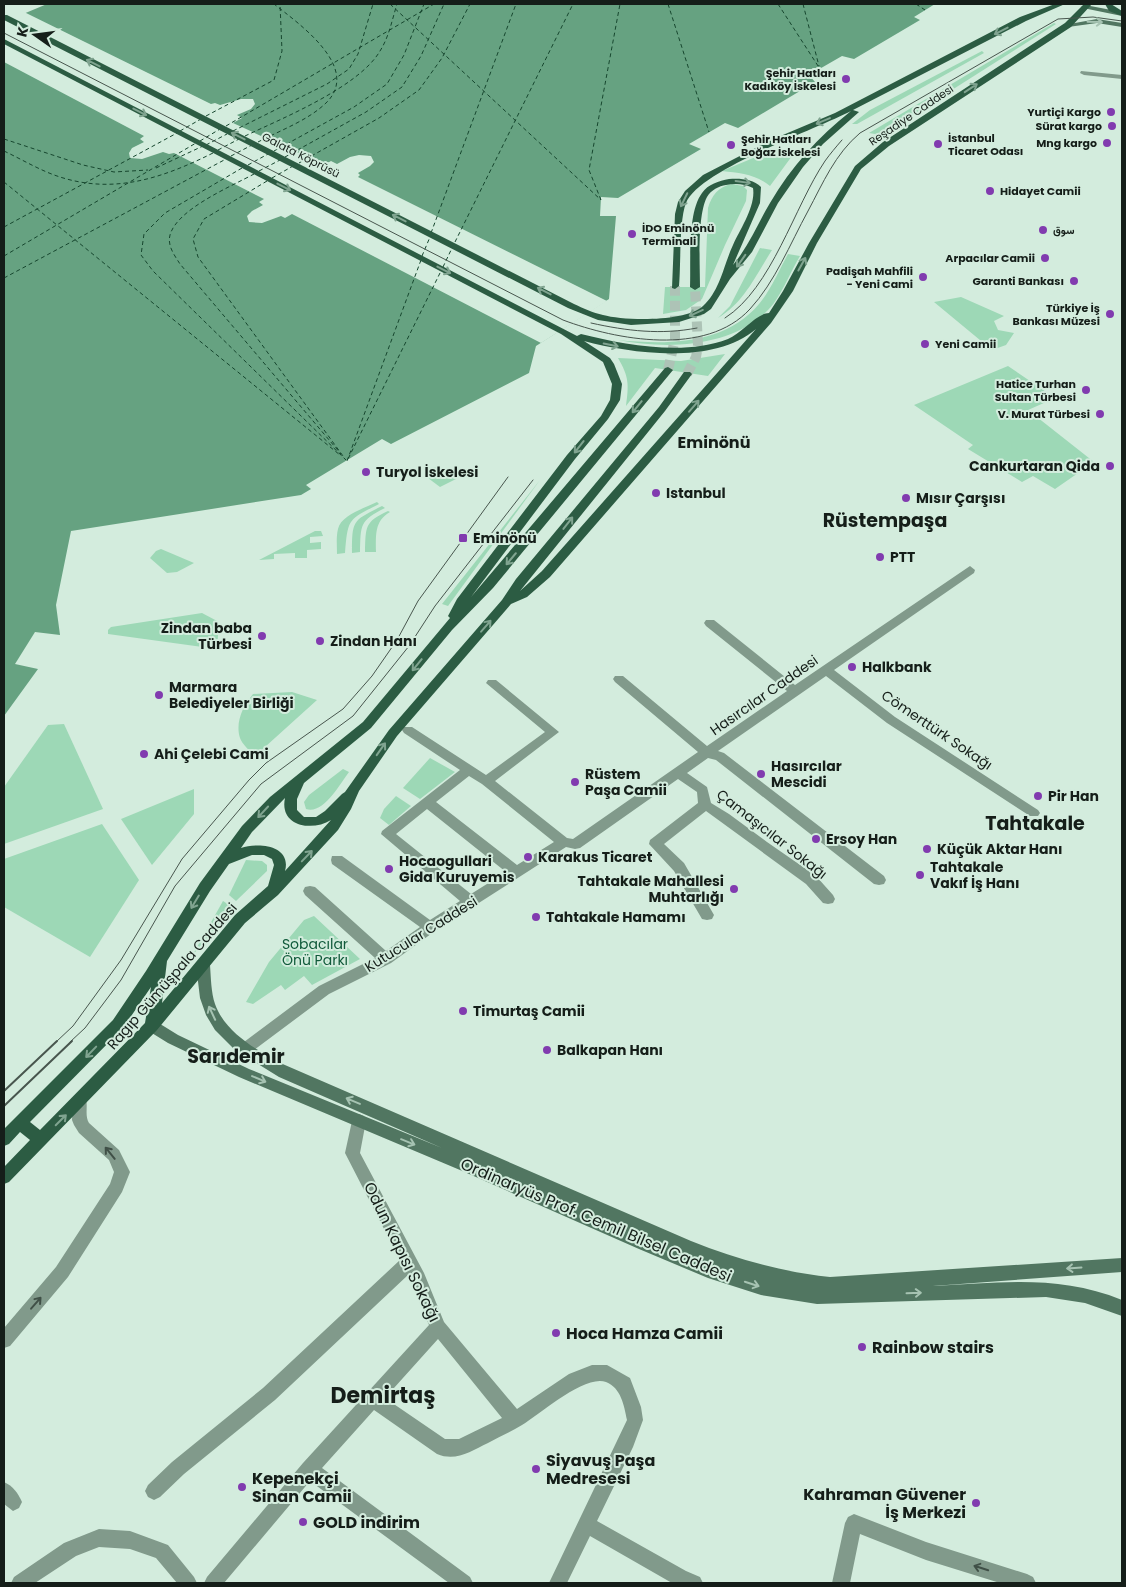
<svg xmlns="http://www.w3.org/2000/svg" width="1126" height="1587" font-family="Poppins,Vazirmatn,sans-serif">
  <style>
    .green { fill: #9dd8b6 }
    .water { fill: #66a281 }
    .pier { fill: #d3ecdd }
    .lines { fill: none; stroke-linecap: round; stroke-linejoin: round }
    .ferry { stroke: #16462e; stroke-width: 1; stroke-dasharray: 4 3; stroke-linecap: butt }
    .primary-tunnel { stroke: #adc3b6; stroke-width: 10; stroke-dasharray: 10 5; stroke-linecap: butt }
    .street { fill: #819a8b; fill-rule: evenodd }
    .secondary { fill: #517661; fill-rule: evenodd }
    .primary { fill: #2c5c43; fill-rule: evenodd }
    .tram-far1 { stroke: #48564e; stroke-width: 1 }
    .tram { stroke: #48564e; stroke-width: 2 }
    .oneway { stroke: #a6c3b2 }
    .oneway2 { stroke: #80a490 }
    .oneway3 { stroke: #405047 }
    .poi-dot { fill: #813baf; stroke: #d3ecdd; stroke-width: 2 }
    .labels { text-anchor: middle; dominant-baseline: central; stroke-width: 4; stroke-linejoin: round; paint-order: stroke }
    .far-poi-label { font-size: 11px; font-weight: bold; fill: #151e19; stroke: #d3ecdd; text-anchor: end }
    .far-street-label { font-size: 11px; fill: #151e19; stroke: #d3ecdd }
    .poi-label { font-size: 14px; font-weight: bold; fill: #151e19; stroke: #d3ecdd; text-anchor: start }
    .street-label { font-size: 14px; fill: #151e19; stroke: #d3ecdd }
    .park-label { font-size: 14px; fill: #105a3a; stroke: #d3ecdd }
    .quarter-label { font-size: 16px; font-weight: bold; fill: #151e19; stroke: #d3ecdd }
    .near-street-label { font-size: 16px; fill: #151e19; stroke: #d3ecdd }
    .near-poi-label { font-size: 16px; font-weight: bold; fill: #151e19; stroke: #d3ecdd; text-anchor: start }
    .district-label { font-size: 19px; font-weight: bold; fill: #151e19; stroke: #d3ecdd }
    .near-district-label { font-size: 22px; font-weight: bold; fill: #151e19; stroke: #d3ecdd }
  </style>
  <rect width="100%" height="100%" fill="#d3ecdd"/>
  <!-- green -->
  <g class="green">
    <path d="M1054,23l2,1 -175,111 -12,-2z"/>
    <path d="M982,51l2,2 -127,71h-5l18,-14z"/>
    <path d="M775,149l17,7 -22,30c-15,-12 -30,-13 -48,-15z"/>
    <path d="M732,184l11,2 4,4 -1,11 -21,44 -23,54 -16,11 -23,4 2,-27h40l3,-79c4,-13 10,-21 24,-24z"/>
    <path d="M760,248l12,2c-16,25 -28,53 -54,68l12,-12z"/>
    <path d="M788,254l12,2c-9,15 -16,33 -26,47 -35,45 -106,47 -156,37 49,5 107,5 141,-36 12,-14 20,-34 29,-50z"/>
    <path d="M961,297l43,19 -10,5 4,9 16,3 -8,12 -14,5 -58,-48z"/>
    <path d="M725,354l-17,22 -53,-8 -29,38c3,-22 3,-29 -8,-48l63,3z"/>
    <path d="M1008,366l47,32 -27,12 66,52 -39,27 -22,-13 -11,6 -54,-33 5,-4 -59,-40z"/>
    <path d="M435,467l39,3 -34,17 -16,-12 7,-7z"/>
    <path d="M540,480l-92,126 -6,-2z"/>
    <path d="M377,502l2,2c-31,16 -31,14 -34,49l-8,1c0,-8 -1,-17 1,-25 3,-14 27,-21 39,-27z"/>
    <path d="M382,506l3,2c-26,13 -24,17 -25,44l-8,1c0,-34 1,-32 30,-47z"/>
    <path d="M388,511l2,1c-16,9 -14,24 -14,40h-11c1,-25 -1,-30 23,-41z"/>
    <path d="M315,531h6l2,5 -13,1v6l11,-1v7l-14,1v8h-12v-5l-21,1v5l-15,1z"/>
    <path d="M161,549l33,14 -17,9 -10,1 -17,-15 6,-7z"/>
    <path d="M202,613l17,9 -2,27 -109,-15v-4l3,-3z"/>
    <path d="M292,692l25,8 -62,56c-5,-5 -13,-12 -15,-18 -5,-16 3,-32 13,-44z"/>
    <path d="M64,724l39,85 -99,35v-57l44,-62z"/>
    <path d="M430,758l25,14 -35,27 -17,-11z"/>
    <path d="M343,769l6,3c-9,12 -26,43 -43,37l-2,-7 5,-7z"/>
    <path d="M194,789v25l-42,51 -31,-46z"/>
    <path d="M396,796l15,10 -22,19 -9,-7 4,-9z"/>
    <path d="M102,824l37,56 -49,77 -86,-50v-48z"/>
    <path d="M246,860l16,1 5,4v6l-31,30 -7,-6z"/>
    <path d="M223,901l9,6 -40,49z"/>
    <path d="M314,916l46,43 -48,26 -8,-9 -19,14 -4,-5 -28,19 -7,-2 23,-40 35,-42z"/>
  </g>
  <!-- water -->
  <path class="water" d="M47,4h888l-21,13 6,3 -66,39 -12,-3 -33,19 6,7 -77,46 -13,-5 -36,21 12,5 -83,49 -17,-1 -1,19h16l-7,83 -73,47 -7,27 -138,71 -9,-5 -76,46 5,4 -10,6 -230,36 -15,74 4,30 -25,-3 -20,32 23,5 -34,47v-694z"/>
  <!-- pier -->
  <path class="pier" d="M22,11l189,93 4,-1 5,2 21,-6h12l2,5 -4,5 -14,6 5,3 -9,5 91,42 7,-4 6,3 13,-7 9,-2 12,1 3,6 -4,4 -12,7 2,2 -2,2 249,124 -66,42 -249,-129 -7,4 -4,-2 -19,7 -13,-1 -2,-6 5,-5 11,-6 -4,-3 5,-3 -90,-46 -5,1 -6,-2 -21,7 -12,-1 -1,-5 3,-5 12,-6 -4,-3 4,-3 -140,-74v-43z"/>
  <g class="lines">
    <!-- ferry -->
    <g class="ferry">
      <path d="M390,4l211,196"/>
      <path d="M668,4l41,128"/>
      <path d="M778,4l42,65"/>
      <path d="M803,4l16,62"/>
      <path d="M916,4l9,6"/>
      <path d="M206,116l68,-36 8,-29 -2,-47"/>
      <path d="M226,126l208,-122"/>
      <path d="M180,131l21,-12"/>
      <path d="M233,131l94,-47 22,-15 9,-15 15,-50"/>
      <path d="M245,136c38,-18 114,-49 135,-85 9,-14 12,-31 17,-47"/>
      <path d="M4,139l79,26 31,7 34,-2"/>
      <path d="M200,141l20,-12"/>
      <path d="M258,142c23,-12 51,-22 69,-40 34,-35 -29,-79 -53,-98"/>
      <path d="M206,145l21,-11"/>
      <path d="M218,150l21,-11"/>
      <path d="M4,151c19,9 37,20 56,26 56,18 105,0 155,-25"/>
      <path d="M274,151l80,-44 33,-23 17,-29 20,-51"/>
      <path d="M231,156l21,-11"/>
      <path d="M285,157l81,-45 36,-25 19,-31 23,-52"/>
      <path d="M299,163l80,-45 40,-28 23,-32 28,-54"/>
      <path d="M248,165l20,-11"/>
      <path d="M156,168l47,-22"/>
      <path d="M242,168l-77,45 -21,21 -3,21 12,16 193,189"/>
      <path d="M259,171l21,-11"/>
      <path d="M254,174c-22,12 -77,35 -84,61 -3,11 5,21 10,29l161,190"/>
      <path d="M272,178l21,-12"/>
      <path d="M267,181l-63,38 -11,20 5,18 145,199"/>
      <path d="M4,182l336,273"/>
      <path d="M601,200l-12,-30 31,-166"/>
      <path d="M4,227l173,-94"/>
      <path d="M431,233l85,-229"/>
      <path d="M455,242l118,-238"/>
      <path d="M4,256l192,-113"/>
      <path d="M422,256l8,-19"/>
      <path d="M421,260l-74,201 94,-190"/>
      <path d="M443,267l9,-19"/>
      <path d="M4,278l222,-119"/>
    </g>
    <!-- primary-tunnel -->
    <g class="primary-tunnel">
      <path d="M668,370l7,-31v-53"/>
      <path d="M687,374l9,-17 2,-12 -3,-58"/>
    </g>
    <!-- street -->
    <g class="street">
      <path d="M1081,71l41,4v4l-38,-4 -4,-2z"/>
      <path d="M970,566l5,4 -1,3 -140,97 61,47 143,93 2,3 -2,3h-8l-143,-93 -61,-47 -108,75 6,2 160,123 2,4 -2,4 -5,1 -5,-1 -158,-124 -8,-2 -21,15 20,14 4,16 18,11 38,28 49,34 17,19 2,4 -2,4 -5,1 -5,-1 -17,-19 -100,-73 -42,33 20,19 30,52 -2,4 -5,1 -5,-1 -28,-48 -25,-27 1,-4 48,-37 -1,-11 -19,-13 -98,69 -5,1 -9,-2 -131,84 -44,32 -62,31 -79,59 -5,2 -5,-2 -2,-4 2,-4 79,-59 56,-28 -70,-63 -2,-4 2,-4 5,-1 5,1 71,64 34,-24 -88,-63 -1,-4 1,-4h10l88,64 30,-19 -79,-67 1,-3 78,-61 -56,-37 -2,-3 2,-3h8l74,48 59,-43 -59,-49 2,-3h8l63,52 -64,49 72,57 6,1 125,-87 -83,-70 -2,-3 2,-3h8l84,70 80,-55 -81,-65 -2,-3 2,-3h8l81,65zM469,776l13,8 72,58 -37,23 -81,-63zM427,809l79,63 -35,22 -75,-60z"/>
      <path d="M80,1094l5,1c4,10 -1,20 4,28l30,27 11,22 -8,20 -54,85 -58,69 -6,2v-20l52,-61 54,-83 4,-12 -5,-12 -30,-27 -5,-8 -2,-5 1,-20 2,-5z"/>
      <path d="M359,1114l5,2 2,5 -6,32 64,120 20,49 73,87 52,-35 23,-9h15l23,13 11,29 2,13 -10,27 -36,74 89,50 14,6 3,6h-31l-82,-47 -23,47h-18l78,-163c-3,-15 -6,-32 -21,-38 -21,-8 -66,32 -84,43 -11,7 -23,12 -34,18 -17,8 -32,19 -51,11l-63,-44 -52,58 148,109 3,6h-24l-139,-102 -86,102h-20l3,-6 96,-114 126,-138 -21,-50 -133,125 -91,74 -24,23 -6,3 -6,-3 -3,-6 3,-6 24,-23 91,-74 137,-128 -55,-107 7,-32 2,-5zM438,1339l64,79 -43,21h-14l-60,-41z"/>
      <path d="M4,1482c9,4 14,11 18,20l-3,6 -6,3 -9,-7z"/>
      <path d="M854,1514l72,28 101,32 6,3 3,6h-36l-74,-23 -66,-26 -10,49h-18l13,-60 3,-6z"/>
      <path d="M99,1529l31,2 38,14 26,32 3,6h-20l-21,-25 -26,-9 -31,-2 -23,9 -41,27h-24l3,-6 50,-34z"/>
    </g>
    <!-- secondary -->
    <g class="secondary">
      <path d="M1085,5l37,7v4l-39,-8 -2,-1z"/>
      <path d="M1097,19l25,4v4l-25,-4 -29,4 -4,-2z"/>
      <path d="M203,959l5,2 2,4c1,13 1,27 5,39 10,28 39,44 63,58l413,179c45,18 91,31 139,36l292,-19v14l-189,14c67,-3 125,-12 189,14v16l-37,-13 -39,-6 -229,7 -56,-9 -53,-17 -69,-29 -179,-79 -221,-93 -71,-34 -21,-13 -2,-4 2,-4 5,-2 5,2 21,13 71,34 193,79 -163,-71 -45,-28 -19,-19 -9,-15 -6,-17 -4,-33 2,-4z"/>
    </g>
    <!-- primary -->
    <g class="primary">
      <path d="M1055,4h10l-39,17 -173,89 6,2 -36,32 -20,23 -25,36 -26,49 -22,27 -19,30 -7,5 -25,8 -48,3 -33,-5 -30,-12 -564,-288v-5h3l567,289c9,4 19,9 29,11 22,6 83,7 100,-9 17,-15 21,-42 30,-61 7,-16 23,-39 20,-57 -8,-4 -17,-5 -27,-3 -7,1 -15,5 -19,12 -10,19 -7,68 -7,90l-5,3 -5,-3c1,-25 -3,-74 12,-94 6,-9 17,-12 27,-14 11,-1 24,0 32,8l-1,16 -27,62c16,-19 25,-42 37,-62 21,-36 48,-66 81,-92 -34,18 -152,59 -165,92 -7,17 -5,63 -7,83l-4,3 -3,-1 3,-74 3,-12 7,-11 18,-16 68,-35 64,-27 185,-96z"/>
      <path d="M1084,4h8l-21,23 -182,119 -28,23 -44,74 -24,48 -22,32 -221,254 -23,20 -16,7 -114,132 -38,55 -8,18 -13,21 -60,65 -33,28 -88,107 -148,152 -5,2v-17l26,-27 -10,-8 -11,12 -5,2v-17l109,-109 33,-49 54,-88 42,-57 28,-29 93,-75 87,-104 -2,-2 9,-17 110,-144 34,-39 9,-16 2,-16 -9,-22 -42,-28 -557,-290v-5l573,297 4,-2c44,11 103,22 147,5 13,-5 29,-26 41,-26l14,-22 26,-48 46,-77 28,-24 182,-119zM756,329l-214,242 -22,20 145,-180 27,-37 -2,-2h-6l-25,35 -143,172 -14,21 -113,130 -44,62 -3,2 -17,17 -9,6h-12l-7,-7v-11l7,-16 67,-55 81,-98 41,-42 180,-218 -5,-3 -3,1 -194,229 104,-138 33,-40 12,-19 2,-16 -8,-20 -4,-6 -26,-17c49,13 130,24 172,-12zM285,798c-6,28 27,34 46,22l-46,51c7,-26 -27,-29 -44,-23l11,-16zM252,855h12l8,4 2,6 -6,21 -33,29 -73,88 5,-42 43,-70 19,-27zM151,987l-6,36 -105,107 -10,-8 93,-94z"/>
      <path d="M1105,4h6l11,7v5l-13,-5z"/>
    </g>
    <!-- tram-far1 -->
    <g class="tram-far1">
      <path d="M4,33l559,287c53,20 143,37 187,-11 25,-27 40,-65 58,-98 15,-28 27,-57 52,-78l198,-114 35,-2 29,4"/>
      <path d="M725,318c47,-30 69,-111 100,-157 5,-7 11,-14 17,-21"/>
      <path d="M591,323c36,8 70,12 106,5"/>
      <path d="M56,1042l17,-16 48,-66 61,-101 67,-79 17,-17 77,-54 29,-33 25,-36 21,-39 90,-124"/>
      <path d="M70,1042l15,-14 36,-48 54,-94 86,-102 92,-68 56,-70 26,-40 98,-126"/>
    </g>
    <!-- tram -->
    <g class="tram">
      <path d="M4,1091l53,-50"/>
      <path d="M4,1106l68,-65"/>
    </g>
  </g>
  <!-- one-way arrows -->
  <defs><path id="oneway-shaft" d="M-6 0H5M1.5-3L5.5 0L1.5 3" fill="none" stroke-width="1.6" stroke-linecap="round" stroke-linejoin="round" transform="scale(1.25)"/></defs>
  <g class="oneway">
    <use href="#oneway-shaft" transform="translate(1095 22) rotate(1)"/>
    <use href="#oneway-shaft" transform="translate(212 1013) rotate(-115)"/>
    <use href="#oneway-shaft" transform="translate(259 1079) rotate(23)"/>
    <use href="#oneway-shaft" transform="translate(353 1101) rotate(-157)"/>
    <use href="#oneway-shaft" transform="translate(408 1142) rotate(22)"/>
    <use href="#oneway-shaft" transform="translate(1074 1268) rotate(176)"/>
    <use href="#oneway-shaft" transform="translate(752 1284) rotate(18)"/>
    <use href="#oneway-shaft" transform="translate(914 1293) rotate(-2)"/>
  </g>
  <g class="oneway2">
    <use href="#oneway-shaft" transform="translate(1001 31) rotate(153)"/>
    <use href="#oneway-shaft" transform="translate(93 63) rotate(-153)"/>
    <use href="#oneway-shaft" transform="translate(971 88) rotate(-33)"/>
    <use href="#oneway-shaft" transform="translate(140 112) rotate(27)"/>
    <use href="#oneway-shaft" transform="translate(823 121) rotate(157)"/>
    <use href="#oneway-shaft" transform="translate(238 136) rotate(-153)"/>
    <use href="#oneway-shaft" transform="translate(743 182) rotate(8)"/>
    <use href="#oneway-shaft" transform="translate(284 187) rotate(27)"/>
    <use href="#oneway-shaft" transform="translate(684 200) rotate(116)"/>
    <use href="#oneway-shaft" transform="translate(399 218) rotate(-153)"/>
    <use href="#oneway-shaft" transform="translate(741 261) rotate(125)"/>
    <use href="#oneway-shaft" transform="translate(802 264) rotate(-61)"/>
    <use href="#oneway-shaft" transform="translate(444 270) rotate(27)"/>
    <use href="#oneway-shaft" transform="translate(544 291) rotate(-153)"/>
    <use href="#oneway-shaft" transform="translate(696 313) rotate(156)"/>
    <use href="#oneway-shaft" transform="translate(611 345) rotate(12)"/>
    <use href="#oneway-shaft" transform="translate(694 406) rotate(-49)"/>
    <use href="#oneway-shaft" transform="translate(637 407) rotate(129)"/>
    <use href="#oneway-shaft" transform="translate(579 447) rotate(128)"/>
    <use href="#oneway-shaft" transform="translate(568 523) rotate(-52)"/>
    <use href="#oneway-shaft" transform="translate(511 559) rotate(130)"/>
    <use href="#oneway-shaft" transform="translate(486 626) rotate(-49)"/>
    <use href="#oneway-shaft" transform="translate(417 665) rotate(129)"/>
    <use href="#oneway-shaft" transform="translate(381 749) rotate(-55)"/>
    <use href="#oneway-shaft" transform="translate(263 812) rotate(133)"/>
    <use href="#oneway-shaft" transform="translate(307 856) rotate(-46)"/>
    <use href="#oneway-shaft" transform="translate(195 902) rotate(121)"/>
    <use href="#oneway-shaft" transform="translate(91 1052) rotate(134)"/>
    <use href="#oneway-shaft" transform="translate(61 1120) rotate(-45)"/>
  </g>
  <g class="oneway3">
    <use href="#oneway-shaft" transform="translate(110 1153) rotate(-129)"/>
    <use href="#oneway-shaft" transform="translate(36 1303) rotate(-49)"/>
    <use href="#oneway-shaft" transform="translate(981 1568) rotate(-162)"/>
  </g>
  <!-- markers -->
  <g class="poi-dot">
    <circle cx="846" cy="79" r="5"/>
    <circle cx="1111" cy="112" r="5"/>
    <circle cx="1112" cy="126" r="5"/>
    <circle cx="1107" cy="143" r="5"/>
    <circle cx="938" cy="144" r="5"/>
    <circle cx="731" cy="145" r="5"/>
    <circle cx="990" cy="191" r="5"/>
    <circle cx="1043" cy="230" r="5"/>
    <circle cx="632" cy="234" r="5"/>
    <circle cx="1045" cy="258" r="5"/>
    <circle cx="923" cy="277" r="5"/>
    <circle cx="1074" cy="281" r="5"/>
    <circle cx="1110" cy="314" r="5"/>
    <circle cx="925" cy="344" r="5"/>
    <circle cx="1086" cy="390" r="5"/>
    <circle cx="1100" cy="414" r="5"/>
    <circle cx="1110" cy="466" r="5"/>
    <circle cx="366" cy="472" r="5"/>
    <circle cx="656" cy="493" r="5"/>
    <circle cx="906" cy="498" r="5"/>
    <rect x="458" y="533" width="10" height="10" rx="2.5"/>
    <circle cx="880" cy="557" r="5"/>
    <circle cx="262" cy="636" r="5"/>
    <circle cx="320" cy="641" r="5"/>
    <circle cx="852" cy="667" r="5"/>
    <circle cx="159" cy="695" r="5"/>
    <circle cx="144" cy="754" r="5"/>
    <circle cx="761" cy="774" r="5"/>
    <circle cx="575" cy="782" r="5"/>
    <circle cx="1038" cy="796" r="5"/>
    <circle cx="816" cy="839" r="5"/>
    <circle cx="927" cy="849" r="5"/>
    <circle cx="528" cy="857" r="5"/>
    <circle cx="389" cy="869" r="5"/>
    <circle cx="920" cy="875" r="5"/>
    <circle cx="734" cy="889" r="5"/>
    <circle cx="536" cy="917" r="5"/>
    <circle cx="463" cy="1011" r="5"/>
    <circle cx="547" cy="1050" r="5"/>
    <circle cx="556" cy="1333" r="5"/>
    <circle cx="862" cy="1347" r="5"/>
    <circle cx="536" cy="1469" r="5"/>
    <circle cx="242" cy="1487" r="5"/>
    <circle cx="976" cy="1503" r="5"/>
    <circle cx="303" cy="1522" r="5"/>
  </g>
  <g class="labels">
    <!-- far-poi labels -->
    <g class="far-poi-label">
      <text x="836" y="73">Şehir Hatları<tspan x="836" dy="13">Kadıköy İskelesi</tspan></text>
      <text x="1101" y="112">Yurtiçi Kargo</text>
      <text x="1102" y="126">Sürat kargo</text>
      <text x="948" y="138" text-anchor="start">İstanbul<tspan x="948" dy="13">Ticaret Odası</tspan></text>
      <text x="741" y="139" text-anchor="start">Şehir Hatları<tspan x="741" dy="13">Boğaz İskelesi</tspan></text>
      <text x="1097" y="143">Mng kargo</text>
      <text x="1000" y="191" text-anchor="start">Hidayet Camii</text>
      <text x="642" y="228" text-anchor="start">İDO Eminönü<tspan x="642" dy="13">Terminali</tspan></text>
      <text x="1053" y="230" text-anchor="start">سوق</text>
      <text x="1035" y="258">Arpacılar Camii</text>
      <text x="913" y="271">Padişah Mahfili<tspan x="913" dy="13">- Yeni Cami</tspan></text>
      <text x="1064" y="281">Garanti Bankası</text>
      <text x="1100" y="308">Türkiye İş<tspan x="1100" dy="13">Bankası Müzesi</tspan></text>
      <text x="935" y="344" text-anchor="start">Yeni Camii</text>
      <text x="1076" y="384">Hatice Turhan<tspan x="1076" dy="13">Sultan Türbesi</tspan></text>
      <text x="1090" y="414">V. Murat Türbesi</text>
    </g>
    <!-- far-street labels -->
    <g class="far-street-label">
      <text transform="translate(911 115) rotate(-34)">Reşadiye Caddesi</text>
      <text transform="translate(301 155) rotate(27)">Galata Köprüsü</text>
    </g>
    <!-- poi labels -->
    <g class="poi-label">
      <text x="1100" y="466" text-anchor="end">Cankurtaran Qida</text>
      <text x="376" y="472">Turyol İskelesi</text>
      <text x="666" y="493">Istanbul</text>
      <text x="916" y="498">Mısır Çarşısı</text>
      <text x="473" y="538">Eminönü</text>
      <text x="890" y="557">PTT</text>
      <text x="252" y="628" text-anchor="end">Zindan baba<tspan x="252" dy="16">Türbesi</tspan></text>
      <text x="330" y="641">Zindan Hanı</text>
      <text x="862" y="667">Halkbank</text>
      <text x="169" y="687">Marmara<tspan x="169" dy="16">Belediyeler Birliği</tspan></text>
      <text x="154" y="754">Ahi Çelebi Cami</text>
      <text x="771" y="766">Hasırcılar<tspan x="771" dy="16">Mescidi</tspan></text>
      <text x="585" y="774">Rüstem<tspan x="585" dy="16">Paşa Camii</tspan></text>
      <text x="1048" y="796">Pir Han</text>
      <text x="826" y="839">Ersoy Han</text>
      <text x="937" y="849">Küçük Aktar Hanı</text>
      <text x="538" y="857">Karakus Ticaret</text>
      <text x="399" y="861">Hocaogullari<tspan x="399" dy="16">Gida Kuruyemis</tspan></text>
      <text x="930" y="867">Tahtakale<tspan x="930" dy="16">Vakıf İş Hanı</tspan></text>
      <text x="724" y="881" text-anchor="end">Tahtakale Mahallesi<tspan x="724" dy="16">Muhtarlığı</tspan></text>
      <text x="546" y="917">Tahtakale Hamamı</text>
      <text x="473" y="1011">Timurtaş Camii</text>
      <text x="557" y="1050">Balkapan Hanı</text>
    </g>
    <!-- street labels -->
    <g class="street-label">
      <text transform="translate(764 695) rotate(-35)">Hasırcılar Caddesi</text>
      <text transform="translate(937 730) rotate(34)">Cömerttürk Sokağı</text>
      <text transform="translate(772 834) rotate(38)">Çamaşıcılar Sokağı</text>
      <text transform="translate(421 934) rotate(-32)">Kutucular Caddesi</text>
      <text transform="translate(172 976) rotate(-49)">Ragıp Gümüşpala Caddesi</text>
    </g>
    <!-- park labels -->
    <g class="park-label">
      <text x="315" y="944">Sobacılar<tspan x="315" dy="16">Önü Parkı</tspan></text>
    </g>
    <!-- quarter labels -->
    <g class="quarter-label">
      <text x="714" y="442">Eminönü</text>
    </g>
    <!-- near-street labels -->
    <g class="near-street-label">
      <text transform="translate(596 1220) rotate(23)">Ordinaryüs Prof. Cemil Bilsel Caddesi</text>
      <text transform="translate(402 1252) rotate(64)">Odun Kapısı Sokağı</text>
    </g>
    <!-- near-poi labels -->
    <g class="near-poi-label">
      <text x="566" y="1333">Hoca Hamza Camii</text>
      <text x="872" y="1347">Rainbow stairs</text>
      <text x="546" y="1460">Siyavuş Paşa<tspan x="546" dy="18">Medresesi</tspan></text>
      <text x="252" y="1478">Kepenekçi<tspan x="252" dy="18">Sinan Camii</tspan></text>
      <text x="966" y="1494" text-anchor="end">Kahraman Güvener<tspan x="966" dy="18">İş Merkezi</tspan></text>
      <text x="313" y="1522">GOLD indirim</text>
    </g>
    <!-- district labels -->
    <g class="district-label">
      <text x="885" y="520">Rüstempaşa</text>
      <text x="1035" y="823">Tahtakale</text>
      <text x="236" y="1056">Sarıdemir</text>
    </g>
    <!-- near-district labels -->
    <g class="near-district-label">
      <text x="383" y="1395">Demirtaş</text>
    </g>
  </g>
  <!-- border -->
  <rect width="1126" height="1587" fill="none" stroke="#151e19" stroke-width="10"/>
  <!-- north arrow -->
  <g transform="translate(35 35) rotate(284)" stroke="#d3ecdd" stroke-width="4" paint-order="stroke">
  <path d="M0-4L9 19L0 12L-9 19Z" fill="#151e19"/>
  <text y="-8" font-size="14" font-weight="bold" text-anchor="middle" fill="#151e19">K</text>
  </g>
</svg>
